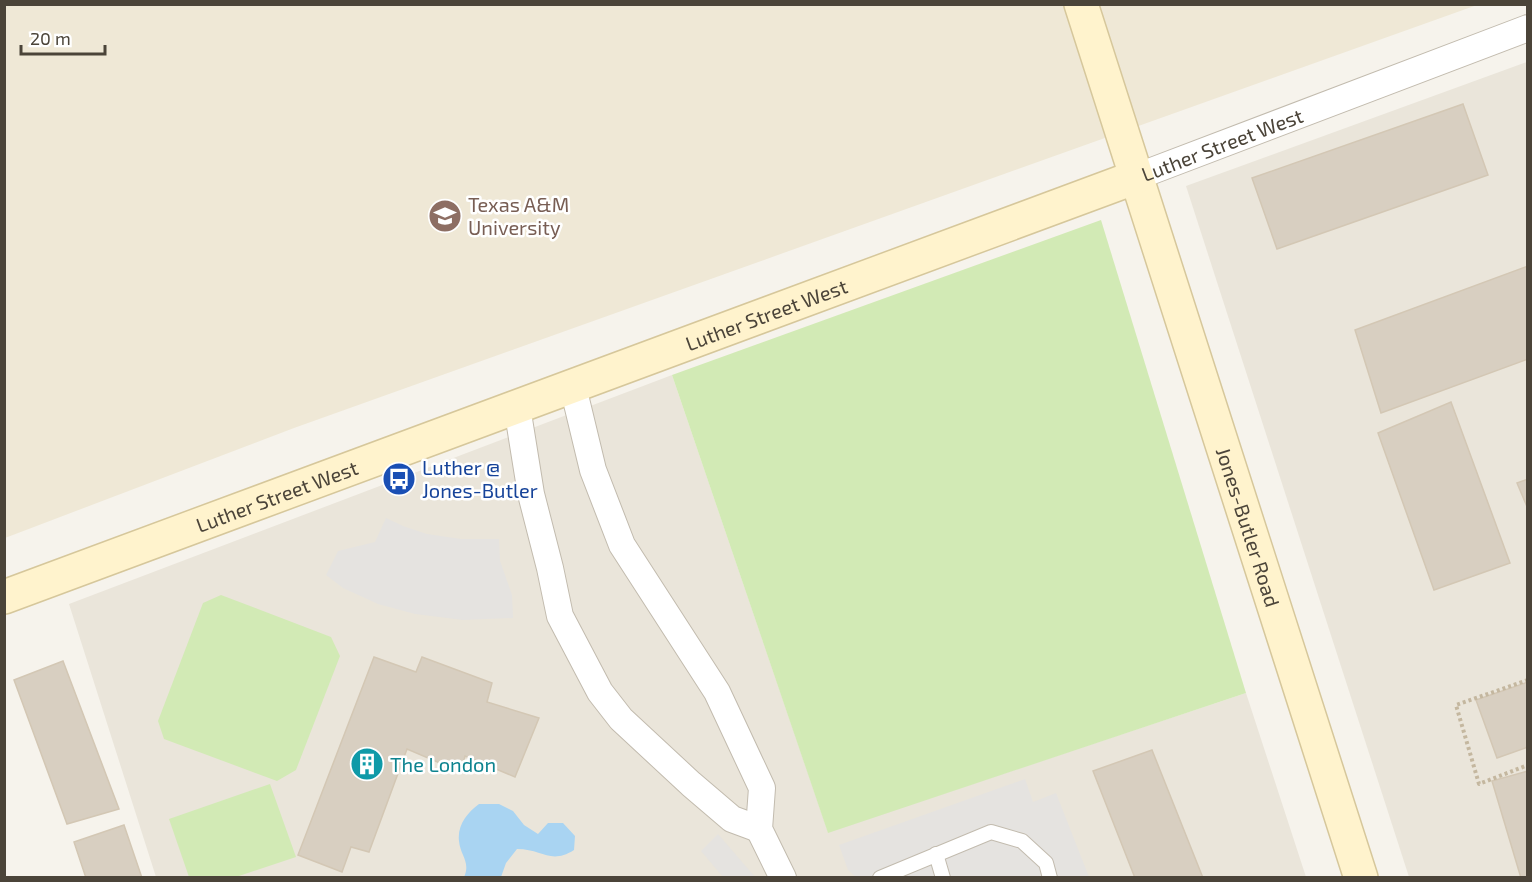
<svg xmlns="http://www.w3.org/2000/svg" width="1532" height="882" font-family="'Exo 2',sans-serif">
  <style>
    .residential { fill: #eae5da }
    .education { fill: #efe8d6 }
    .green { fill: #d2eab5 }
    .parking { fill: #e5e3e0 }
    .water { fill: #a9d4f2 }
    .building { fill: #d8cfc1; stroke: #d3c7b4; stroke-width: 1.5 }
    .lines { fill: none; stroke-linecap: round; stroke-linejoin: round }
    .lane-casing { stroke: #c2bbae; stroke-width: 16 }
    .street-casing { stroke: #c2bbae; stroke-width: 28 }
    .secondary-casing { stroke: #d6c79b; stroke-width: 36 }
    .path { stroke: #c4b79f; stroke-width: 4; stroke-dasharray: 3 3; stroke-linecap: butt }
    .lane { stroke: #fff; stroke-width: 14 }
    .street { stroke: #fff; stroke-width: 26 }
    .secondary { stroke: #fff3cd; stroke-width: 33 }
    .labels { text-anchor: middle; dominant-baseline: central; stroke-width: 5; stroke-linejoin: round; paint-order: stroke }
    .street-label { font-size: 20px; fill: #4b4439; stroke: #fff }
    .education-label { font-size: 20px; fill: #785e54; stroke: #fff; text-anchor: start }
    .transit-label { font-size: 20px; fill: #164399; stroke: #fff; text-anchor: start }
    .culture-label { font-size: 20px; fill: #0d838f; stroke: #fff; text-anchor: start }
  </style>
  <rect width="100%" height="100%" fill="#f6f3ec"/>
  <!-- residential -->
  <g class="residential">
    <path d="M1527,62v815h-118l-223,-691z"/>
    <path d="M672,375l156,457 418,-139 60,184h-1150l-87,-273z"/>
  </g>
  <!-- education -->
  <path class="education" d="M5,5h1472l-1183,423 -289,110z"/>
  <!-- green -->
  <g class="green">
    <path d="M1101,220l145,473 -418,140 -156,-458z"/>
    <path d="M221,595l110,42 9,19 -44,114 -19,11 -113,-42 -6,-18 45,-118z"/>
    <path d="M270,784l26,73 -60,20h-47l-20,-58z"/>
  </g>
  <!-- parking -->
  <g class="parking">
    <path d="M386,518l17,8 24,8 34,5h38l1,22 12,34 1,23 -50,2 -48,-6 -37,-10 -35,-16 -17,-13 12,-24 37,-9z"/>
    <path d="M1025,779l8,23 23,-9 33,84h-233l-8,-7 -9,-25z"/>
    <path d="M718,834l37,43h-32l-22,-26z"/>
  </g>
  <!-- water -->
  <path class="water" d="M479,804h20l14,7 11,14 14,9 10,-11h15l12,13 -1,14c-24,15 -31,-1 -57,-1l-11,14 -5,14h-37c7,-15 -4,-22 -5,-36 -2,-16 9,-29 20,-37z"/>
  <!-- building -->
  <g class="building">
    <path d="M1463,104l25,71 -211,74 -25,-71z"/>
    <path d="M1528,266v93l-147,54 -26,-83z"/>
    <path d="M1451,402l59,161 -76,27 -56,-157z"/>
    <path d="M1528,479v30l-11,-26z"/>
    <path d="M374,657l42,15 6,-15 70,26 -5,19 52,16 -24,59 -50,-21 -4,16 -54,-23 -38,103 -18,-5 -9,25 -44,-17z"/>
    <path d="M63,661l56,148 -52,15 -53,-144z"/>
    <path d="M1528,682v65l-31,11 -21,-58z"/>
    <path d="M1152,750l51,128h-68l-42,-107z"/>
    <path d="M1528,771v107h-7l-29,-97z"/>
    <path d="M124,825l18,53h-56l-12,-36z"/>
  </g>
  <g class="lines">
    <defs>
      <g id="lane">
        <path d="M936,854l7,24"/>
        <path d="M880,878l111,-46 31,9 24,22 4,15"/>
      </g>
      <g id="street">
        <path id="s1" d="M1136,177l392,-149"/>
        <path d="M573,387l20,83 29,75 95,147 45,96 -3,41 24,49"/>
        <path d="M517,407l14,87 19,74 10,48 40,76 21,27 70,65 41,35 27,10"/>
      </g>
      <g id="secondary">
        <path id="s2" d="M1081,4l280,874"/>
        <path id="s3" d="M4,597l1132,-420"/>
      </g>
    </defs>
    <!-- lane casing -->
    <use href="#lane" class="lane-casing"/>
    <!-- street casing -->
    <use href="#street" class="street-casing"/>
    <!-- secondary casing -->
    <use href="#secondary" class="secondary-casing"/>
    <!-- path -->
    <path class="path" d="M1528,680l-72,25 23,79 49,-19"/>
    <!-- lane -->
    <use href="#lane" class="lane"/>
    <!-- street -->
    <use href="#street" class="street"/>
    <!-- secondary -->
    <use href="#secondary" class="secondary"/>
  </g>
  <!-- icons -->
  <defs>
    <symbol id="university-disc" viewBox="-11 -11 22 22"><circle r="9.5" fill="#8d6e63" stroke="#fff"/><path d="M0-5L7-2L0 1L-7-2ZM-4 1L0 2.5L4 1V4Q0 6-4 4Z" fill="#fff"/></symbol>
    <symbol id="bus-disc" viewBox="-11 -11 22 22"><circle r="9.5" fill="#1a4fb4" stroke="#fff"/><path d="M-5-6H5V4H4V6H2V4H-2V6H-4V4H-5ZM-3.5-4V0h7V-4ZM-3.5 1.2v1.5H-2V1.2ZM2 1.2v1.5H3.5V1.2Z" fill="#fff"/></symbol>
    <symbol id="building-disc" viewBox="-11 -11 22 22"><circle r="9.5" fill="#0f9aa8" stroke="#fff"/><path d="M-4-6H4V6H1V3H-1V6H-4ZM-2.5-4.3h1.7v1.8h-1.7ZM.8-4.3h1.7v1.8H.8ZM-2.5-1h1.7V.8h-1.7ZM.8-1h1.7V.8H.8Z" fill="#fff"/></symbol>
  </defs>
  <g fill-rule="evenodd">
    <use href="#university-disc" x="426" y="197" width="38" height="38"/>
    <use href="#bus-disc" x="380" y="460" width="38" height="38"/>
    <use href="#building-disc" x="348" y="745" width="38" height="38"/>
  </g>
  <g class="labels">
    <!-- street labels -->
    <g class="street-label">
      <text stroke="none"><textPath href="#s1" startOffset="92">Luther Street West</textPath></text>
      <text stroke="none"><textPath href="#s3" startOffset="813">Luther Street West</textPath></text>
      <text stroke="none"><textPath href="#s3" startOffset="291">Luther Street West</textPath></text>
      <text stroke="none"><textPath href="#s2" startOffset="549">Jones-Butler Road</textPath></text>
    </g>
    <!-- education labels -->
    <g class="education-label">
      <text x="468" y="204">Texas A&amp;M<tspan x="468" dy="23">University</tspan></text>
    </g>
    <!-- transit labels -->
    <g class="transit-label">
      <text x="422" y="467">Luther @<tspan x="422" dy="23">Jones-Butler</tspan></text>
    </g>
    <!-- culture labels -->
    <g class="culture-label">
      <text x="390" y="764">The London</text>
    </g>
  </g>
  <!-- border -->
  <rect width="1532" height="882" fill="none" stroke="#4b4439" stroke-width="12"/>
  <!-- scale -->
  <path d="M21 45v9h84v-9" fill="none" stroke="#4b4439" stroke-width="3"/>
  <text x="30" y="45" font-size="18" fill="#4b4439" stroke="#ffffff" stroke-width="4.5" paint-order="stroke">20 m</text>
</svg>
